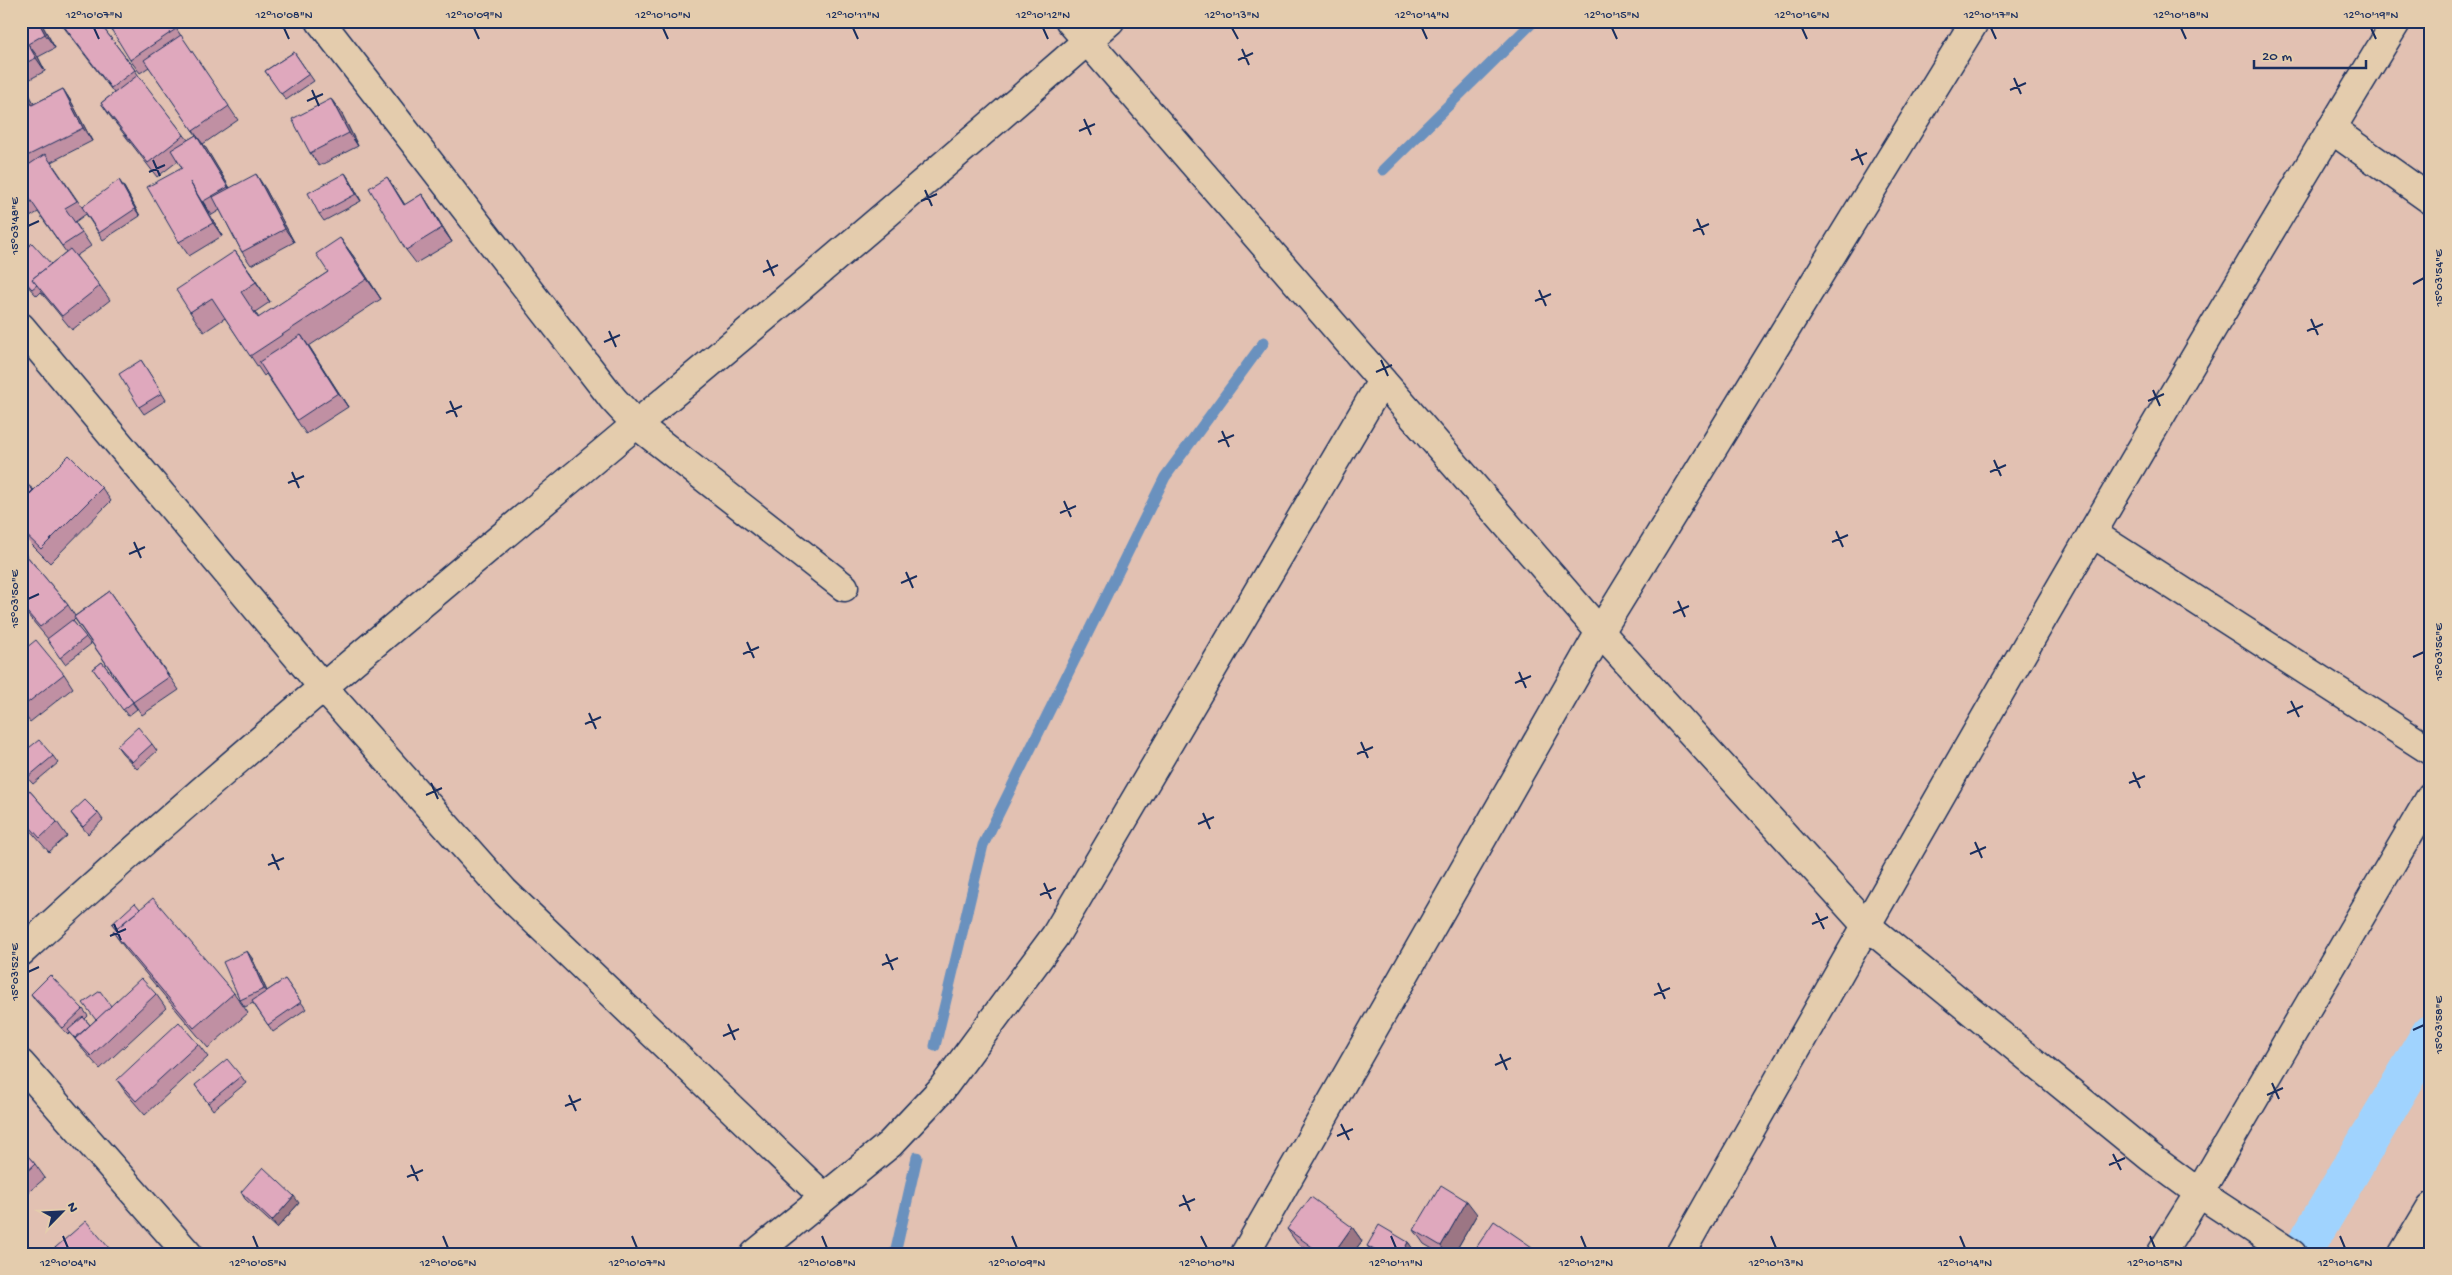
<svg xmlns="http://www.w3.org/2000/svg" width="2452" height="1275" font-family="'Gochi Hand',sans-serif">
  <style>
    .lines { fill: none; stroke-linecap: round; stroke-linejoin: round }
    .stream { stroke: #6b91be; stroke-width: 11 }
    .canal { stroke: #a0d3fe; stroke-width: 40 }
    .street-casing { stroke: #1b2f5e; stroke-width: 31 }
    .secondary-casing { stroke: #1b2f5e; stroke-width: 31 }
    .street { stroke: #e4ccad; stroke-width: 28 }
    .secondary { stroke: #e4ccad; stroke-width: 28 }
    .wall { fill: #c090a3; stroke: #1b2f5e }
    .shaded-wall { fill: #9c7684; stroke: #1b2f5e }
    .building { fill: #dfa8bd; stroke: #1b2f5e }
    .ticks { fill: none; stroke: #1b2f5e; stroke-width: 2 }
    .neatline { fill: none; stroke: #1b2f5e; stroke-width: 2 }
    .ticks-label { font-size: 12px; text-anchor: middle; fill: #1b2f5e }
  </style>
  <rect width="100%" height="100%" fill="#e2c1b2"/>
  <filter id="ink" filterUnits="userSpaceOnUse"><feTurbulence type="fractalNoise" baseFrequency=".02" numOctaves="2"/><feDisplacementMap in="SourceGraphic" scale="10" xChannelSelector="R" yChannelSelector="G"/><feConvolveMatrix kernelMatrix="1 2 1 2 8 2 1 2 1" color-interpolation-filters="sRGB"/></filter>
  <g filter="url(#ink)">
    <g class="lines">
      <!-- stream -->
      <g class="stream">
        <path d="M1383,170l151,-149"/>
        <path d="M935,1046l48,-201 182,-368 99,-135"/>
        <path d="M895,1254l22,-97"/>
      </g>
      <!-- canal -->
      <path class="canal" d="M2301,1254l130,-220"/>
      <defs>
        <g id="street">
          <path d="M320,21l293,378 24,26 207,162"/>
          <path d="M2331,129l100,71"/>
          <path d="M21,327l301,359 182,205 320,306"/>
          <path d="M2092,533l339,218"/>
          <path d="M21,952c198,-182 406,-352 612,-525 161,-133 320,-269 477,-406"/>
          <path d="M21,1064l167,190"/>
          <path d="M755,1254l135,-110 51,-54 114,-154 327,-555"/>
          <path d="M1245,1254l355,-622 375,-611"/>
          <path d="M1680,1254c234,-414 469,-827 717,-1233"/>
          <path d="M2161,1254l38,-61 232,-397"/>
          <path d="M2403,1254l28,-47"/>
        </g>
        <path id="secondary" d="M1070,21l530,611 266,293 284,232 49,36 93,61"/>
      </defs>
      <!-- street casing -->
      <use href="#street" class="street-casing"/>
      <!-- secondary casing -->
      <use href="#secondary" class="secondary-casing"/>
      <!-- street -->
      <use href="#street" class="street"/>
      <!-- secondary -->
      <use href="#secondary" class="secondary"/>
    </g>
    <!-- wall -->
    <g class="wall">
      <path d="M21,21h19l15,27 -17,9 7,14 -22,12 11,21 29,-15 9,14 20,38 -41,21 31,45 42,-20 16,29 -37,24 -17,-26 -11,8 16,24 -15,10 24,30 10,14 -38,30 -31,-38 -4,4 -16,-17v-26l30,11 15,-12 -28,-40 -8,5 -9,-13v-34l6,-4 -6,-7z"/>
      <path d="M59,21h39l37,49 9,14 44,56 8,-5 -47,-68 -9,6 -10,-13 41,-39 67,99 -35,24 27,44h35l29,54 -43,23 -9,-13 -22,-42 -8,5 -9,-13 19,34 -33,20 -10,-14 3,-74 -4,-7 -21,16 -47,-61 -9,-13 13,-10z"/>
      <path d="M294,52l20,29 -28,19 -21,-29z"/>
      <path d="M331,99l10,13 17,34 -39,20 -9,-13z"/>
      <path d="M387,177l18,28 17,-11 9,14 21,34 -36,21 -10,-13z"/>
      <path d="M350,180l11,21 -37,20 -5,-7z"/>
      <path d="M340,238l14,19 27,42 -72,47 39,61 -42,27 -40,-60 -2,2 -39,-58 -21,14 -14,-20 59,-41 21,31 -15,10 4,6 69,-46z"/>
      <path d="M141,360l25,40 -22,14 -5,-7z"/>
      <path d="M21,479l13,11 68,-2 9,13 -61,62 -29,-29v-31l1,-1 -1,-1z"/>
      <path d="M21,549l47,56 7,11 35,-25 69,99 -37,25 -67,-96 -2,2 18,23 -26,20 -18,-25h1l-27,-32z"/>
      <path d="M21,652l43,22 9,14 -43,34 -9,-11z"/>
      <path d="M102,662l35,47 -9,7 -35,-47z"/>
      <path d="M152,744l5,7 -20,18 -15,-16 -5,-7z"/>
      <path d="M21,754l32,2 5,7 -25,21 -12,-13z"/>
      <path d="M21,781l36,41 10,14 -18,16 -28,-32z"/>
      <path d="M71,813h27l5,7 -15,14 -12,-14z"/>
      <path d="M140,909l94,84 14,20 -40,35 -81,-97 -14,-19 3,-3 -4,-5z"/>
      <path d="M252,958l15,33 18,-12 21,30 -33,23 -20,-29 -8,4 -5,-7z"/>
      <path d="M31,994l52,15 5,7 -3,3 5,6 21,-19 45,-12 10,14 -66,61 -15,-17 -15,-19 -2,2 -32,-34z"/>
      <path d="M198,1044l10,13 -63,58 -19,-22 -9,-13z"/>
      <path d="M241,1076l5,7 -33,27 -18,-25z"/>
      <path d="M21,1148l14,16 10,14 -21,18 -3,-3z"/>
      <path d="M241,1192l58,11 -22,25 -32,-29z"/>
      <path d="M1477,1214l-23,40h-13l-17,-10 -10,-14z"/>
      <path d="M21,1217l6,8 -6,5z"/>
      <path d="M1352,1227l10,14 -10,13h-39l-16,-11 -10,-14z"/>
      <path d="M1408,1242l5,7 -2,5h-37l-2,-2 -5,-6z"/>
      <path d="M109,1248l5,6h-66z"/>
    </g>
    <!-- shaded-wall -->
    <g class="shaded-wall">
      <path d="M38,21h2l15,27 -10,-14z"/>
      <path d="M28,44l10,13 7,14 -9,-13z"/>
      <path d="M21,80l2,3 19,35 -10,-13 -11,-21z"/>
      <path d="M63,89l9,14 20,38 -9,-13z"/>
      <path d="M331,99l10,13 17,34 -9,-13z"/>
      <path d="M196,135l10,13 31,52 -9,-13z"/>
      <path d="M345,173l5,7 11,21 -5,-7z"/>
      <path d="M256,174l9,14 29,54 -9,-13z"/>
      <path d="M387,177l27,42 -10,-14z"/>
      <path d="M119,180l5,7 16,29 -5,-7z"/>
      <path d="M190,182l9,14 23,40 -9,-13z"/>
      <path d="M422,194l9,14 21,34 -10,-14z"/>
      <path d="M340,238l14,19 27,42 -14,-20z"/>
      <path d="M235,251l14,20 21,31 -14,-20z"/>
      <path d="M301,335l9,13 38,59 -10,-14z"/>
      <path d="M21,455l3,5 -3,3z"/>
      <path d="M247,951l5,7 17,38 -5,-7z"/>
      <path d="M294,1196l5,7 -22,25 -5,-7z"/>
      <path d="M1467,1201l10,13 -23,40h-7l-6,-8z"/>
      <path d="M1352,1227l10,14 -10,13h-19z"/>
      <path d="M1408,1242l5,7 -2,5h-9z"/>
      <path d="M1532,1247l5,7h-9z"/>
    </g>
    <!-- building -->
    <g class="building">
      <path d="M21,21h17l7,13 -17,10 8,14 -15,7z"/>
      <path d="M60,21h38l37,49 -24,18z"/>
      <path d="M112,21h59l5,8 -46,31 -22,-36z"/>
      <path d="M181,35l48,71 -36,25 -49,-71z"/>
      <path d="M294,52l15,22 -28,20 -16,-23z"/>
      <path d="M138,75l46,60 -36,28 -47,-60z"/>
      <path d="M21,84l11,21 31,-16 20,39 -62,31z"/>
      <path d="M331,99l18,34 -39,20 -18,-34z"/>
      <path d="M196,135l32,52 -26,15 -12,-20 23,41 -34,19 -32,-55 35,-19 -11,-18z"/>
      <path d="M45,154l32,47 -12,7 17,25 -20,13 -33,-48 -8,5v-33z"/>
      <path d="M345,173l11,21 -37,20 -11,-21z"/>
      <path d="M256,174l29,55 -43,23 -29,-55z"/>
      <path d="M387,177l17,28 18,-11 20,34 -36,22 -37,-62z"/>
      <path d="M119,180l16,29 -36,24 -17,-26z"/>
      <path d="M340,238l27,41 -117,77 -38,-58 -22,14 -14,-22 59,-39 21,31 -15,10 17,26 70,-46 -12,-18z"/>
      <path d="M32,243l19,21 -19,15 5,6 -5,4 -11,-12v-24z"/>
      <path d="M70,249l30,37 -38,30 -30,-37z"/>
      <path d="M301,335l37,58 -41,27 -38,-58z"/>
      <path d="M141,360l21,33 -23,14 -20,-33z"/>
      <path d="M69,455l33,33 -61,61 -20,-19v-27z"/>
      <path d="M21,479l12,11 -10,10 -2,-2z"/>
      <path d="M21,549l47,56 -28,22 -19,-22z"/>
      <path d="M110,591l59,86 -36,25 -59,-85z"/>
      <path d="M72,620l14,17 -26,21 -13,-19z"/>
      <path d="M36,640l28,34 -43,34v-56z"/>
      <path d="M102,662l31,40 -10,8 -30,-41z"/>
      <path d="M138,727l14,17 -20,18 -15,-16z"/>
      <path d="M39,740l14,16 -25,21 -7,-8v-15z"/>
      <path d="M21,781l36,41 -17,16 -19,-21z"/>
      <path d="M85,800l13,13 -15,14 -12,-14z"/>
      <path d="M153,898l81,95 -40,35 -81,-96z"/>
      <path d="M135,903l5,6 -23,19 -5,-4z"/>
      <path d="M247,951l17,38 -24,11 -17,-38z"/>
      <path d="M50,975l33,34 -20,19 -32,-34z"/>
      <path d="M141,978l15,16 -65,62 -16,-17z"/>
      <path d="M285,979l16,23 -33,23 -16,-24z"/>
      <path d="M100,991l11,15 -15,14 -13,-17z"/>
      <path d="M83,1017l7,8 -15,13 -7,-8z"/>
      <path d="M179,1022l19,22 -62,57 -19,-21z"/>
      <path d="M227,1059l14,17 -33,27 -13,-18z"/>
      <path d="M21,1148l14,16 -14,13z"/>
      <path d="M263,1167l31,29 -22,25 -31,-29z"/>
      <path d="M1441,1185l26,16 -26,45 -27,-16z"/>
      <path d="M1311,1197l41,30 -19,27h-11l-35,-25z"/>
      <path d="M86,1221l23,27 -6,6h-55z"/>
      <path d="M1494,1221l38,26 -4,7h-56z"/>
      <path d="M1379,1225l29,17 -6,12h-21l-14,-8z"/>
    </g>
  </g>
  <!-- ticks -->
  <path class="ticks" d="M94,28l5,11M284,28l5,11M474,28l5,11M663,28l5,11M853,28l5,11M1043,28l5,11M1232,28l6,11M1422,28l5,11M1612,28l5,11M1802,28l5,11M1991,28l5,11M2181,28l5,11M2371,28l5,11M1242,49l7,16M1238,60l15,-7M2014,78l7,16M312,90l7,16M2010,90l16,-7M307,101l16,-7M1084,119l7,16M1079,131l16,-7M1856,149l7,16M153,160l7,16M1851,160l16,-7M149,172l16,-7M925,190l7,16M921,201l16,-7M1697,219l7,16M28,226l11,-5M1693,231l16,-7M767,260l7,16M763,272l15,-7M2413,284l11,-6M1539,290l7,16M1535,301l16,-7M2311,319l7,16M609,331l7,16M2307,331l16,-7M604,342l16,-7M1381,360l7,16M1376,372l16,-7M2153,390l7,16M450,401l7,16M2148,401l16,-7M446,413l16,-7M1222,431l7,16M1218,442l16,-7M1994,460l7,16M292,472l7,16M1990,472l16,-7M288,483l16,-7M1064,501l7,16M1060,513l16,-7M1836,531l7,16M134,542l7,16M1832,542l16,-7M129,554l16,-7M906,572l7,16M901,583l16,-7M28,599l11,-5M1678,601l7,16M1673,613l16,-7M747,642l7,16M743,654l16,-7M2413,657l11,-5M1519,672l7,16M1515,683l16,-7M2291,701l8,16M589,713l7,16M2287,713l16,-7M585,724l16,-7M1361,742l7,16M1357,754l16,-7M2133,772l7,16M431,783l7,16M2129,783l16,-7M426,795l16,-7M1203,813l7,16M1198,824l16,-7M1975,842l7,16M272,854l7,16M1970,854l16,-7M268,865l16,-7M1044,883l7,16M1040,895l16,-7M1816,913l8,16M114,924l7,16M1812,924l16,-7M110,936l16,-7M886,954l7,16M882,965l16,-7M28,972l11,-5M1658,983l7,16M1654,995l16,-7M728,1024l7,16M2413,1030l11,-5M723,1036l16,-7M1500,1054l7,16M1495,1065l16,-7M2272,1083l7,16M569,1095l7,16M2267,1095l16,-7M565,1106l16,-7M1341,1124l8,16M1337,1136l16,-7M2113,1154l8,16M411,1165l7,16M2109,1165l16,-7M407,1177l16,-7M1183,1195l7,16M1179,1206l16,-7M63,1236l5,12M253,1236l5,12M443,1236l5,12M632,1236l5,12M822,1236l5,12M1012,1236l5,12M1201,1236l6,12M1391,1236l5,12M1581,1236l5,12M1771,1236l5,12M1960,1236l5,12M2150,1236l5,12M2340,1236l5,12"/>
  <!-- margin -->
  <rect width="2452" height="1275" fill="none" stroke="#e4ccad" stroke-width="55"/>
  <!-- north arrow -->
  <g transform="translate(62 1212) rotate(66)" stroke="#e4ccad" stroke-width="4" paint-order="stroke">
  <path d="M0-4L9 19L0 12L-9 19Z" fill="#1b2f5e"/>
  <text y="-8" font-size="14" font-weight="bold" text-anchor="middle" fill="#1b2f5e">N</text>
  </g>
  <!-- scale -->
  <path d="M2254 60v8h112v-8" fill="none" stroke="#1b2f5e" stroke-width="2.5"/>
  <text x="2262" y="60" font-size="15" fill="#1b2f5e" stroke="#e4ccad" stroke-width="4" paint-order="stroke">20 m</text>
  <rect x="28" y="28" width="2396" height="1220" class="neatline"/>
  <g class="ticks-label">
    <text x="94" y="18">12°10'07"N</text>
    <text x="284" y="18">12°10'08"N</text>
    <text x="474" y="18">12°10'09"N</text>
    <text x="663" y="18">12°10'10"N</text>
    <text x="853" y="18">12°10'11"N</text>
    <text x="1043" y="18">12°10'12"N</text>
    <text x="1232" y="18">12°10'13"N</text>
    <text x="1422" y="18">12°10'14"N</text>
    <text x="1612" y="18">12°10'15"N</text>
    <text x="1802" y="18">12°10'16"N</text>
    <text x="1991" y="18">12°10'17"N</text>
    <text x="2181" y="18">12°10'18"N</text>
    <text x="2371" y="18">12°10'19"N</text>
    <text transform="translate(14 226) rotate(-90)" y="4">15°03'48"E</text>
    <text transform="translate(2438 278) rotate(-90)" y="4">15°03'54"E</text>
    <text transform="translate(14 599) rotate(-90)" y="4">15°03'50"E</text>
    <text transform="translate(2438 652) rotate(-90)" y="4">15°03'56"E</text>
    <text transform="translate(14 972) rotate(-90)" y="4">15°03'52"E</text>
    <text transform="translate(2438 1025) rotate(-90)" y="4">15°03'58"E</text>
    <text x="68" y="1266">12°10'04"N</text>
    <text x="258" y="1266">12°10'05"N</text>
    <text x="448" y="1266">12°10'06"N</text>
    <text x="637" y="1266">12°10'07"N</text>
    <text x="827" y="1266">12°10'08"N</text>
    <text x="1017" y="1266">12°10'09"N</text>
    <text x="1207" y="1266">12°10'10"N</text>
    <text x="1396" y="1266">12°10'11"N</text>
    <text x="1586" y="1266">12°10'12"N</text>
    <text x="1776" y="1266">12°10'13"N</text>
    <text x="1965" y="1266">12°10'14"N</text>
    <text x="2155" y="1266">12°10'15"N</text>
    <text x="2345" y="1266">12°10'16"N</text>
  </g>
</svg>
